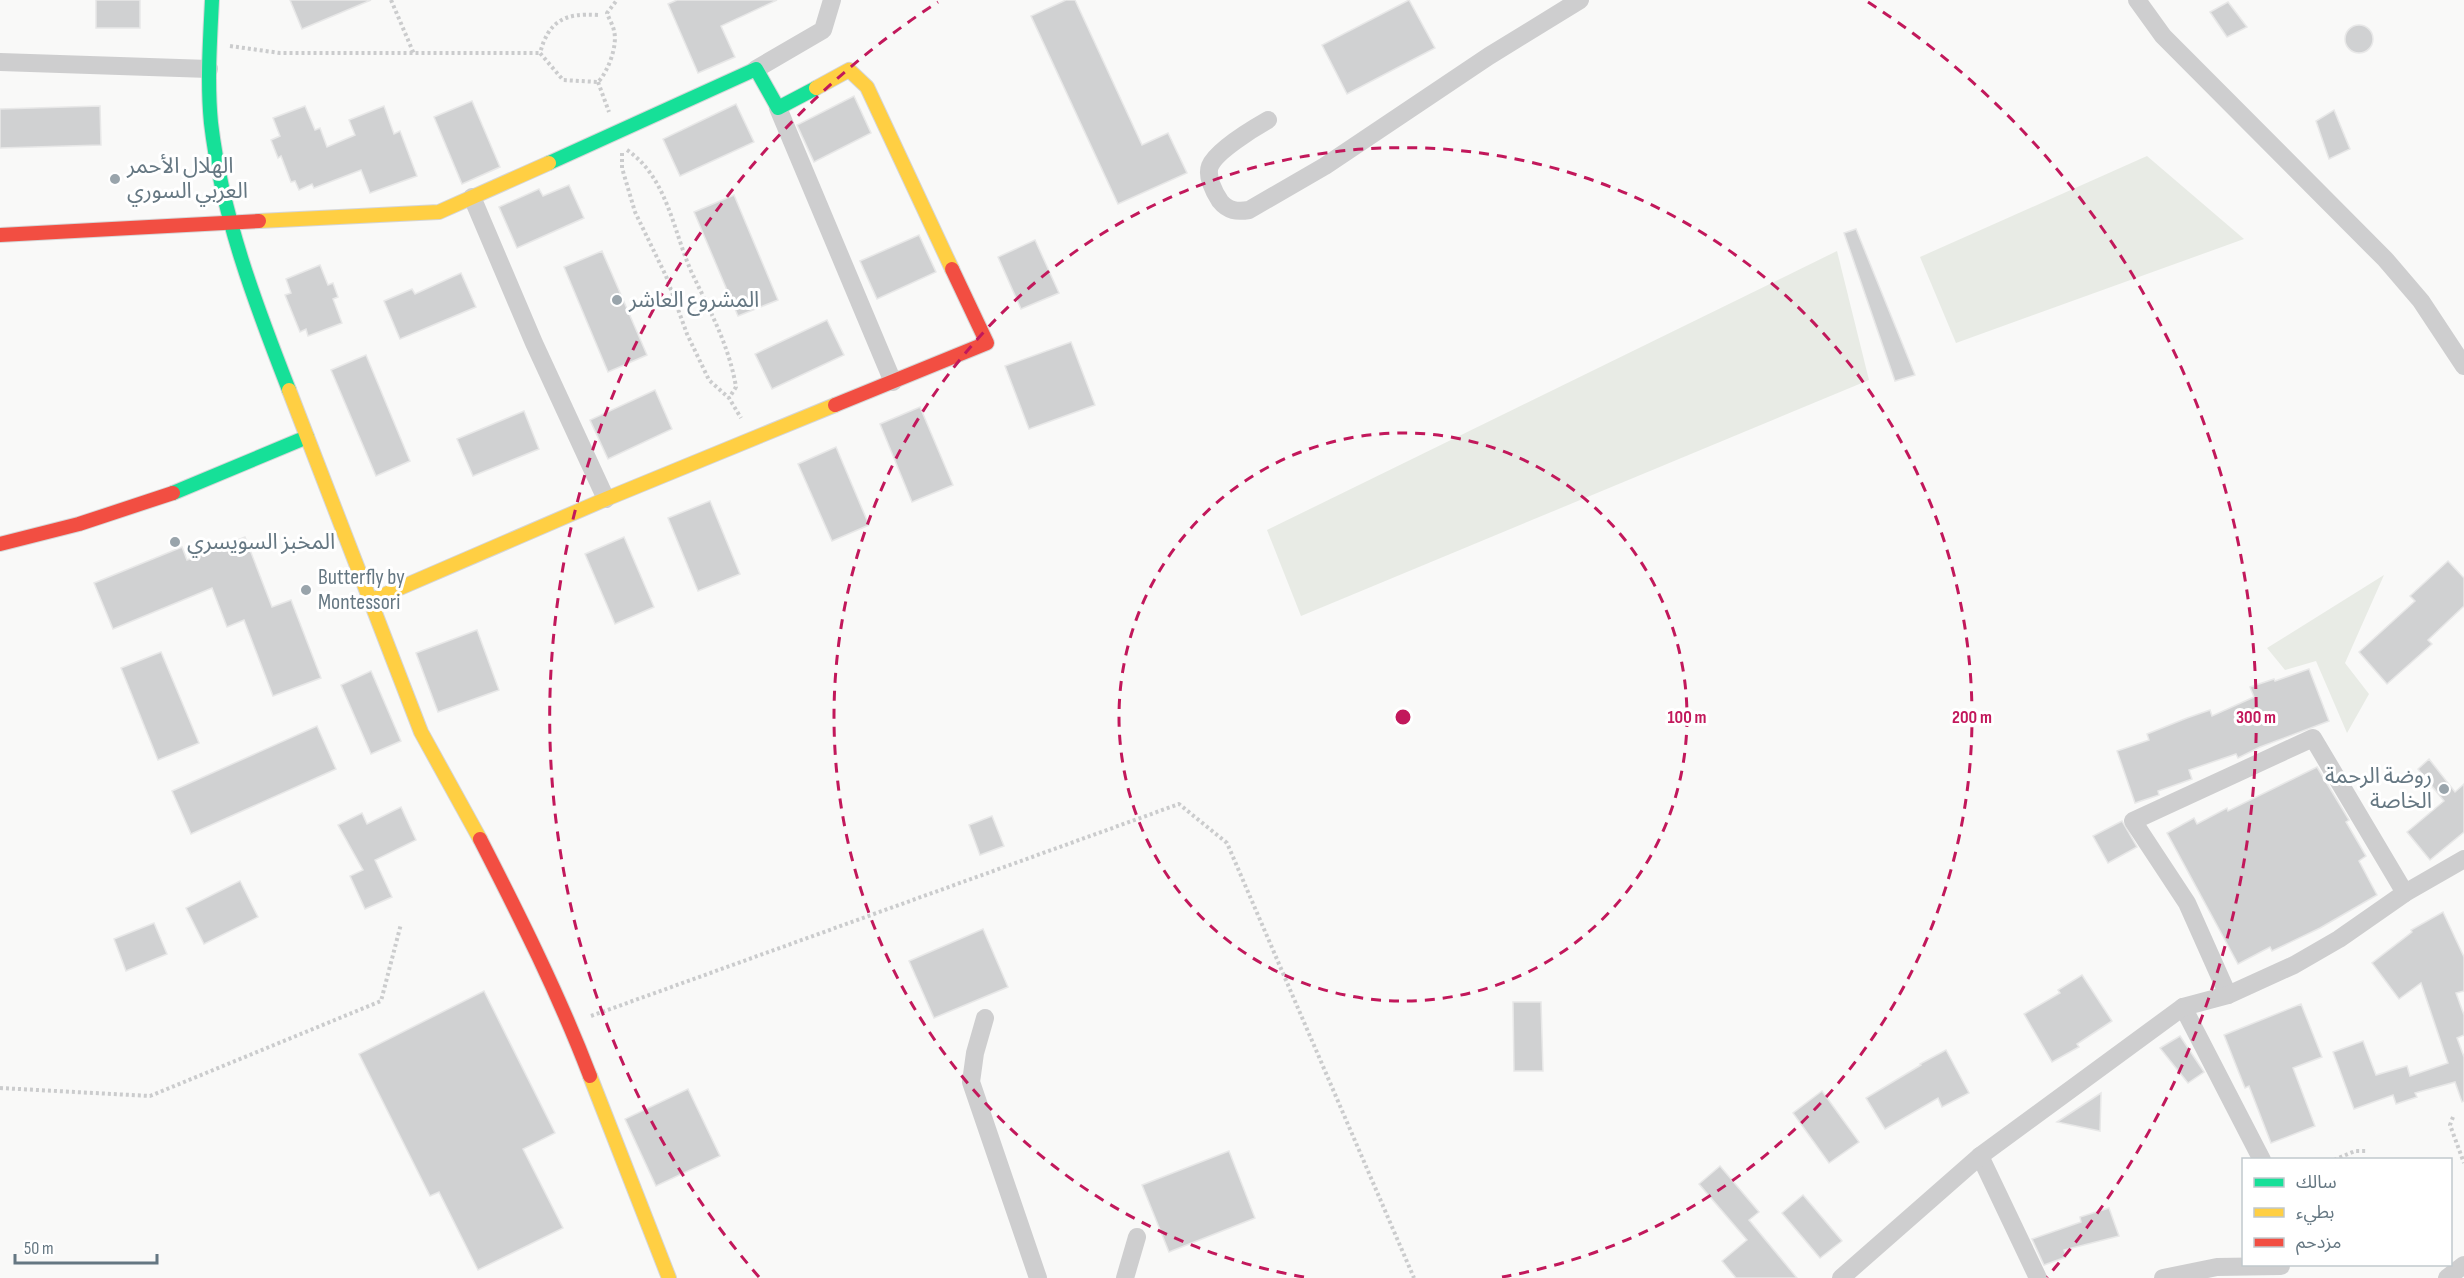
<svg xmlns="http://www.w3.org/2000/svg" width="2464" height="1278" font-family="'Sofia Sans Condensed','Noto Sans Arabic',sans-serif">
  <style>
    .green { fill: #e8ebe5 }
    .building { fill: #d0d1d2; stroke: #e8e8e8; stroke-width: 1.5 }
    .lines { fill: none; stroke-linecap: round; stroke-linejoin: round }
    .fast-casing { stroke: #d5d6d7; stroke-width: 16 }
    .slow-casing { stroke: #d5d6d7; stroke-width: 16 }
    .jam-casing { stroke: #d5d6d7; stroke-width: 16 }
    .path { stroke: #cbcccd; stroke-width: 4; stroke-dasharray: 3 3; stroke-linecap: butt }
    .street { stroke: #cececf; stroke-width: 18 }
    .fast { stroke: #16e098; stroke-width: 14 }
    .slow { stroke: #ffcf43; stroke-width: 14 }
    .jam { stroke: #f24e42; stroke-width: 14 }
    .ring { fill: none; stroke: #c2185b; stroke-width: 3; stroke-dasharray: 10 8 }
    .poi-dot { fill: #99a4ab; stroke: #fff; stroke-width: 2 }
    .labels { text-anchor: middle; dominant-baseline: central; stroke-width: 6; stroke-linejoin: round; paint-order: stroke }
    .poi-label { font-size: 22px; fill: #657782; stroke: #fff; text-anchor: start }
    .centre { fill: #c2185b; stroke: #fff; stroke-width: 3 }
    .ring-label { font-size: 18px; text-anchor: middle; font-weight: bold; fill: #c2185b; stroke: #fff; stroke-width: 6; stroke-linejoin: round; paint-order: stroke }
  </style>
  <rect width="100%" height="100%" fill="#f9f9f8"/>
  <!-- green -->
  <g class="green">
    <path d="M2147,156l97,83 -288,104 -36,-86z"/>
    <path d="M1837,251l32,129 -568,236 -34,-86z"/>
    <path d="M2384,575l-39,88 24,31 -22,39 -31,-72 -31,9 -18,-22z"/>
  </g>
  <!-- building -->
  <g class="building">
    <rect x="96" y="0" width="44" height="28"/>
    <path d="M290,0h81l-69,29z"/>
    <path d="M677,0h100l-56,26 14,31 -37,16 -30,-69z"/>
    <path d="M1066,0h9l67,145 26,-12 19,40 -69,31 -87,-188z"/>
    <path d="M1409,0l26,48 -88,46 -25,-49z"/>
    <path d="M2228,2l19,25 -20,10 -17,-25z"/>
    <circle cx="2359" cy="39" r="14"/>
    <path d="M854,96l17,37 -57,29 -17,-37z"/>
    <path d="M472,101l28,66 -38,17 -28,-67z"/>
    <path d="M736,104l18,38 -74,34 -17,-37z"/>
    <path d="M100,106l1,39 -101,3v-39z"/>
    <path d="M305,106l10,24 5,-2 7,19 28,-12 -6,-15 35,-14 10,28 6,-3 17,45 -47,17 -9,-23 -47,18 -2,-4 -13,6 -4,-9 -4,1 -10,-26 -3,2 -7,-18 9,-4 -7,-18z"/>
    <path d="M2334,110l16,39 -21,10 -13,-38z"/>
    <path d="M569,185l15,33 -67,30 -18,-41 40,-18 4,7z"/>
    <path d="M734,195l44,105 -40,16 -44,-104z"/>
    <path d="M1856,229l59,146 -20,6 -51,-148z"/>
    <path d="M919,235l17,37 -59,27 -17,-38z"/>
    <path d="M1035,240l24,53 -38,16 -23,-52z"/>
    <path d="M602,251l45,104 -39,17 -44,-105z"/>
    <path d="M320,265l8,20 5,-2 5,14 -5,2 9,24 -34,13 -2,-7 -6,3 -15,-37 6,-2 -5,-14z"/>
    <path d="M461,273l15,34 -76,32 -16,-38 28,-12 3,5z"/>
    <path d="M827,320l17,35 -72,34 -17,-35z"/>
    <path d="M1071,342l24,63 -66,24 -24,-63z"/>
    <path d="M366,355l44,106 -34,15 -45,-106z"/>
    <path d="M655,390l17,39 -64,30 -18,-39z"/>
    <path d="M920,407l33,78 -41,17 -32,-78z"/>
    <path d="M524,411l15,38 -66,27 -16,-37z"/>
    <path d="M836,447l33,78 -37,16 -34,-77z"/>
    <path d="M710,501l30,73 -42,17 -30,-73z"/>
    <path d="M245,537l27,70 19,-7 30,78 -48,18 -29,-76 -17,7 -15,-39 -99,41 -19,-46 88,-36 5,13z"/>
    <path d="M624,537l30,70 -39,17 -30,-70z"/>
    <path d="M2448,561l16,17v28l-36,34 4,4 -45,40 -28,-32 56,-51 -5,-5z"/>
    <path d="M477,630l22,60 -61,22 -22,-59z"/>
    <path d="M161,652l38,91 -41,17 -37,-92z"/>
    <path d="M2309,669l20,52 -69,26 -22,11 -2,-4 -47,16 3,9 -34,12 1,4 -24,8 -18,-52 32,-11 -2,-6 40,-16 23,-8 2,6 42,-19 -4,-10 24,-8 1,2z"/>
    <path d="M371,671l30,70 -30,13 -30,-69z"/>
    <path d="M317,726l19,43 -145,65 -19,-43z"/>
    <path d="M2429,759l26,33 9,-8v48l-34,28 -23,-28 37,-31 -26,-32z"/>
    <path d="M2317,767l32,53 -3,2 20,34 -7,5 18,34 -57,33 -48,23 -2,-4 -32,17 -71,-131 27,-15 3,6 30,-16 1,3z"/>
    <path d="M401,807l15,33 -41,20 17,37 -27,12 -15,-33 13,-6 -25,-45 24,-12 5,11z"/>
    <path d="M992,816l12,30 -24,9 -11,-30z"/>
    <path d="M2122,821l15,26 -29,16 -15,-27z"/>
    <path d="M240,881l18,36 -54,27 -18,-36z"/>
    <path d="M2443,912l21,45v34l-8,2 8,22v20l-7,3 7,19v44l-2,1 -7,-20 -40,11 2,4 -21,7 -3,-9 -39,14 -21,-57 30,-11 13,34 31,-9 3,10 38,-13 -27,-80 -22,16 -27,-36 40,-31 -1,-2z"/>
    <path d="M154,923l13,31 -41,17 -12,-32z"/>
    <path d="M983,929l25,58 -74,31 -25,-57z"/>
    <path d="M2082,975l30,46 -35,23 2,3 -27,15 -28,-48 36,-21 -2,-3z"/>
    <path d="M484,991l71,142 -32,16 40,79 -85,42 -39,-78 -9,4 -71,-142z"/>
    <path d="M1513,1002h28l2,69h-29z"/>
    <path d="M2301,1004l21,53 -29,11 22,58 -44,17 -22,-57 -4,2 -21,-53z"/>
    <path d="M2180,1036l24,36 -16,11 -28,-35z"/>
    <path d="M1946,1050l23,43 -27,14 -4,-9 -53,31 -19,-31 55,-33 -1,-1z"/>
    <path d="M688,1089l32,67 -64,30 -31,-67z"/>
    <path d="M1822,1091l37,51 -30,21 -36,-50z"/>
    <path d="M2101,1093l-1,38 -43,-9z"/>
    <path d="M1229,1151l26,67 -86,34 -27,-67z"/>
    <path d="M1720,1166l39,46 -10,8 48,58h-61l-14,-17 25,-21 -48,-56z"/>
    <path d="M1803,1195l39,46 -22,17 -38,-45z"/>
    <path d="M2109,1208l10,28 -55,14 2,7 -22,8 -12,-26 49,-17 -1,-5z"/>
  </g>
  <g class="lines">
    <defs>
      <g id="fast">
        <path d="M212,0c-2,41 -5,82 -1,123 11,93 44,180 78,267"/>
        <path d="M549,163l207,-94 22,39 38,-20"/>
        <path d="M173,493l134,-56"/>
      </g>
      <g id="slow">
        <path d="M816,88l33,-18 18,17 85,182"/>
        <path d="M259,221l180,-9 110,-49"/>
        <path d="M289,390l132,342 59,107"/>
        <path d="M372,600l234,-101 229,-94"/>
        <path d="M590,1076l79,202"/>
      </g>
      <g id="jam">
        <path d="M0,235l259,-14"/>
        <path d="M835,405l152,-62 -35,-74"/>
        <path d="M0,544l79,-20 94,-31"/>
        <path d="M480,839c40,78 79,156 110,237"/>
      </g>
    </defs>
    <!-- fast casing -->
    <use href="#fast" class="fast-casing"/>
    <!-- slow casing -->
    <use href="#slow" class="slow-casing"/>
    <!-- jam casing -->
    <use href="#jam" class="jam-casing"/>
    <!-- path -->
    <g class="path">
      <path d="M391,0l23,54"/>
      <path d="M598,15c-33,-2 -49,5 -58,38l23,27 35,2c10,-10 20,-37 16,-51 -1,-6 -5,-12 -7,-18l10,-13"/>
      <path d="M230,46l50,7h260"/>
      <path d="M598,82l11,30"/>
      <path d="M627,150c40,27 46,80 64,121 18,38 38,74 45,116l-7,11"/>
      <path d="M622,153v15l13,44 31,64 21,58 22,46 20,18 12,20"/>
      <path d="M591,1016l588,-212 48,39 187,435"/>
      <path d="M0,1088l150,8 231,-95 20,-77"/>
      <path d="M2453,1117l-3,8 14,38"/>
      <path d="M2334,1160l21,-9h13"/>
    </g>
    <!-- street -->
    <g class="street">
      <path d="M2137,0l26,36 222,223 36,42 43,65"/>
      <path d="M0,62l209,7"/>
      <path d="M756,69l67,-39 9,-30"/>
      <path d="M778,108l115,274"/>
      <path d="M1268,120c-14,8 -52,31 -58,46 -4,10 4,26 10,35 8,10 17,11 29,9l76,-44 164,-110 91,-56"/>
      <path d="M472,197l62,146 72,156"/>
      <path d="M2228,995l-41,-92 -54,-82 180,-83 92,155"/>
      <path d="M2183,1007l79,153"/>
      <path d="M985,1018l-10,35 -4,29 67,196"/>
      <path d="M1980,1156l58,122"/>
      <path d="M1125,1278l12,-41"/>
      <path d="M1841,1278l139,-122 203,-149 45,-12 66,-30 45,-26 66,-46 59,-34"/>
      <path d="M2163,1278l54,-11 64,-1"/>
      <path d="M2447,1278l17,-13"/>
    </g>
    <!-- fast -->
    <use href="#fast" class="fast"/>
    <!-- slow -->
    <use href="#slow" class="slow"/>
    <!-- jam -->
    <use href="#jam" class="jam"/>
  </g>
  <!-- distance rings -->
  <g class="ring">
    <circle cx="1403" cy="717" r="284"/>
    <path d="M1304 1277A569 569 0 1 1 1502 1277"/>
    <path d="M759 1277A853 853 0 0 1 938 2M1868 2A853 853 0 0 1 2047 1277"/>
  </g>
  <!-- markers -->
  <g class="poi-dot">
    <circle cx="115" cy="179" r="6"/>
    <circle cx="617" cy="300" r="6"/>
    <circle cx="175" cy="542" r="6"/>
    <circle cx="306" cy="590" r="6"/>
    <circle cx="2444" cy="789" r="6"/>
  </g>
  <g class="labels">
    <!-- poi labels -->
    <g class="poi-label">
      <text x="127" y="166">الهلال الأحمر<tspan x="127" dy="25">العربي السوري</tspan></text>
      <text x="629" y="300">المشروع العاشر</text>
      <text x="187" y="542">المخبز السويسري</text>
      <text x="318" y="577">Butterfly by<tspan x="318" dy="25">Montessori</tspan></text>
      <text x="2432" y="776" text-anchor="end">روضة الرحمة<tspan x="2432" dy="25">الخاصة</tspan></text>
    </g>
  </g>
  <circle cx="1403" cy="717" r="9" class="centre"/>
  <g class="ring-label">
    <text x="1687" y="723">100 m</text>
    <text x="1972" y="723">200 m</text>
    <text x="2256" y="723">300 m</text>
  </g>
  <!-- legend -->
  <rect x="2242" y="1158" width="210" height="108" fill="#ffffff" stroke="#c1c9cd" stroke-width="1.5"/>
  <rect x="2254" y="1178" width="30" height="9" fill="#16e098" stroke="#c1c9cd" stroke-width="1.5"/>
  <text x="2296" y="1188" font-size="18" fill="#657782">سالك</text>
  <rect x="2254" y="1208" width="30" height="9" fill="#ffcf43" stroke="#c1c9cd" stroke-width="1.5"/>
  <text x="2296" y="1218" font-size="18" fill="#657782">بطيء</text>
  <rect x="2254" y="1238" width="30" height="9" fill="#f24e42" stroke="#c1c9cd" stroke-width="1.5"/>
  <text x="2296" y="1248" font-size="18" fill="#657782">مزدحم</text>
  <!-- scale -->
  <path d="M15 1254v9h142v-9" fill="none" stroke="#657782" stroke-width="3"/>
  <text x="24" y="1254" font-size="18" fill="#657782" stroke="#ffffff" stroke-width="4.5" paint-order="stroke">50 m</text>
</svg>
